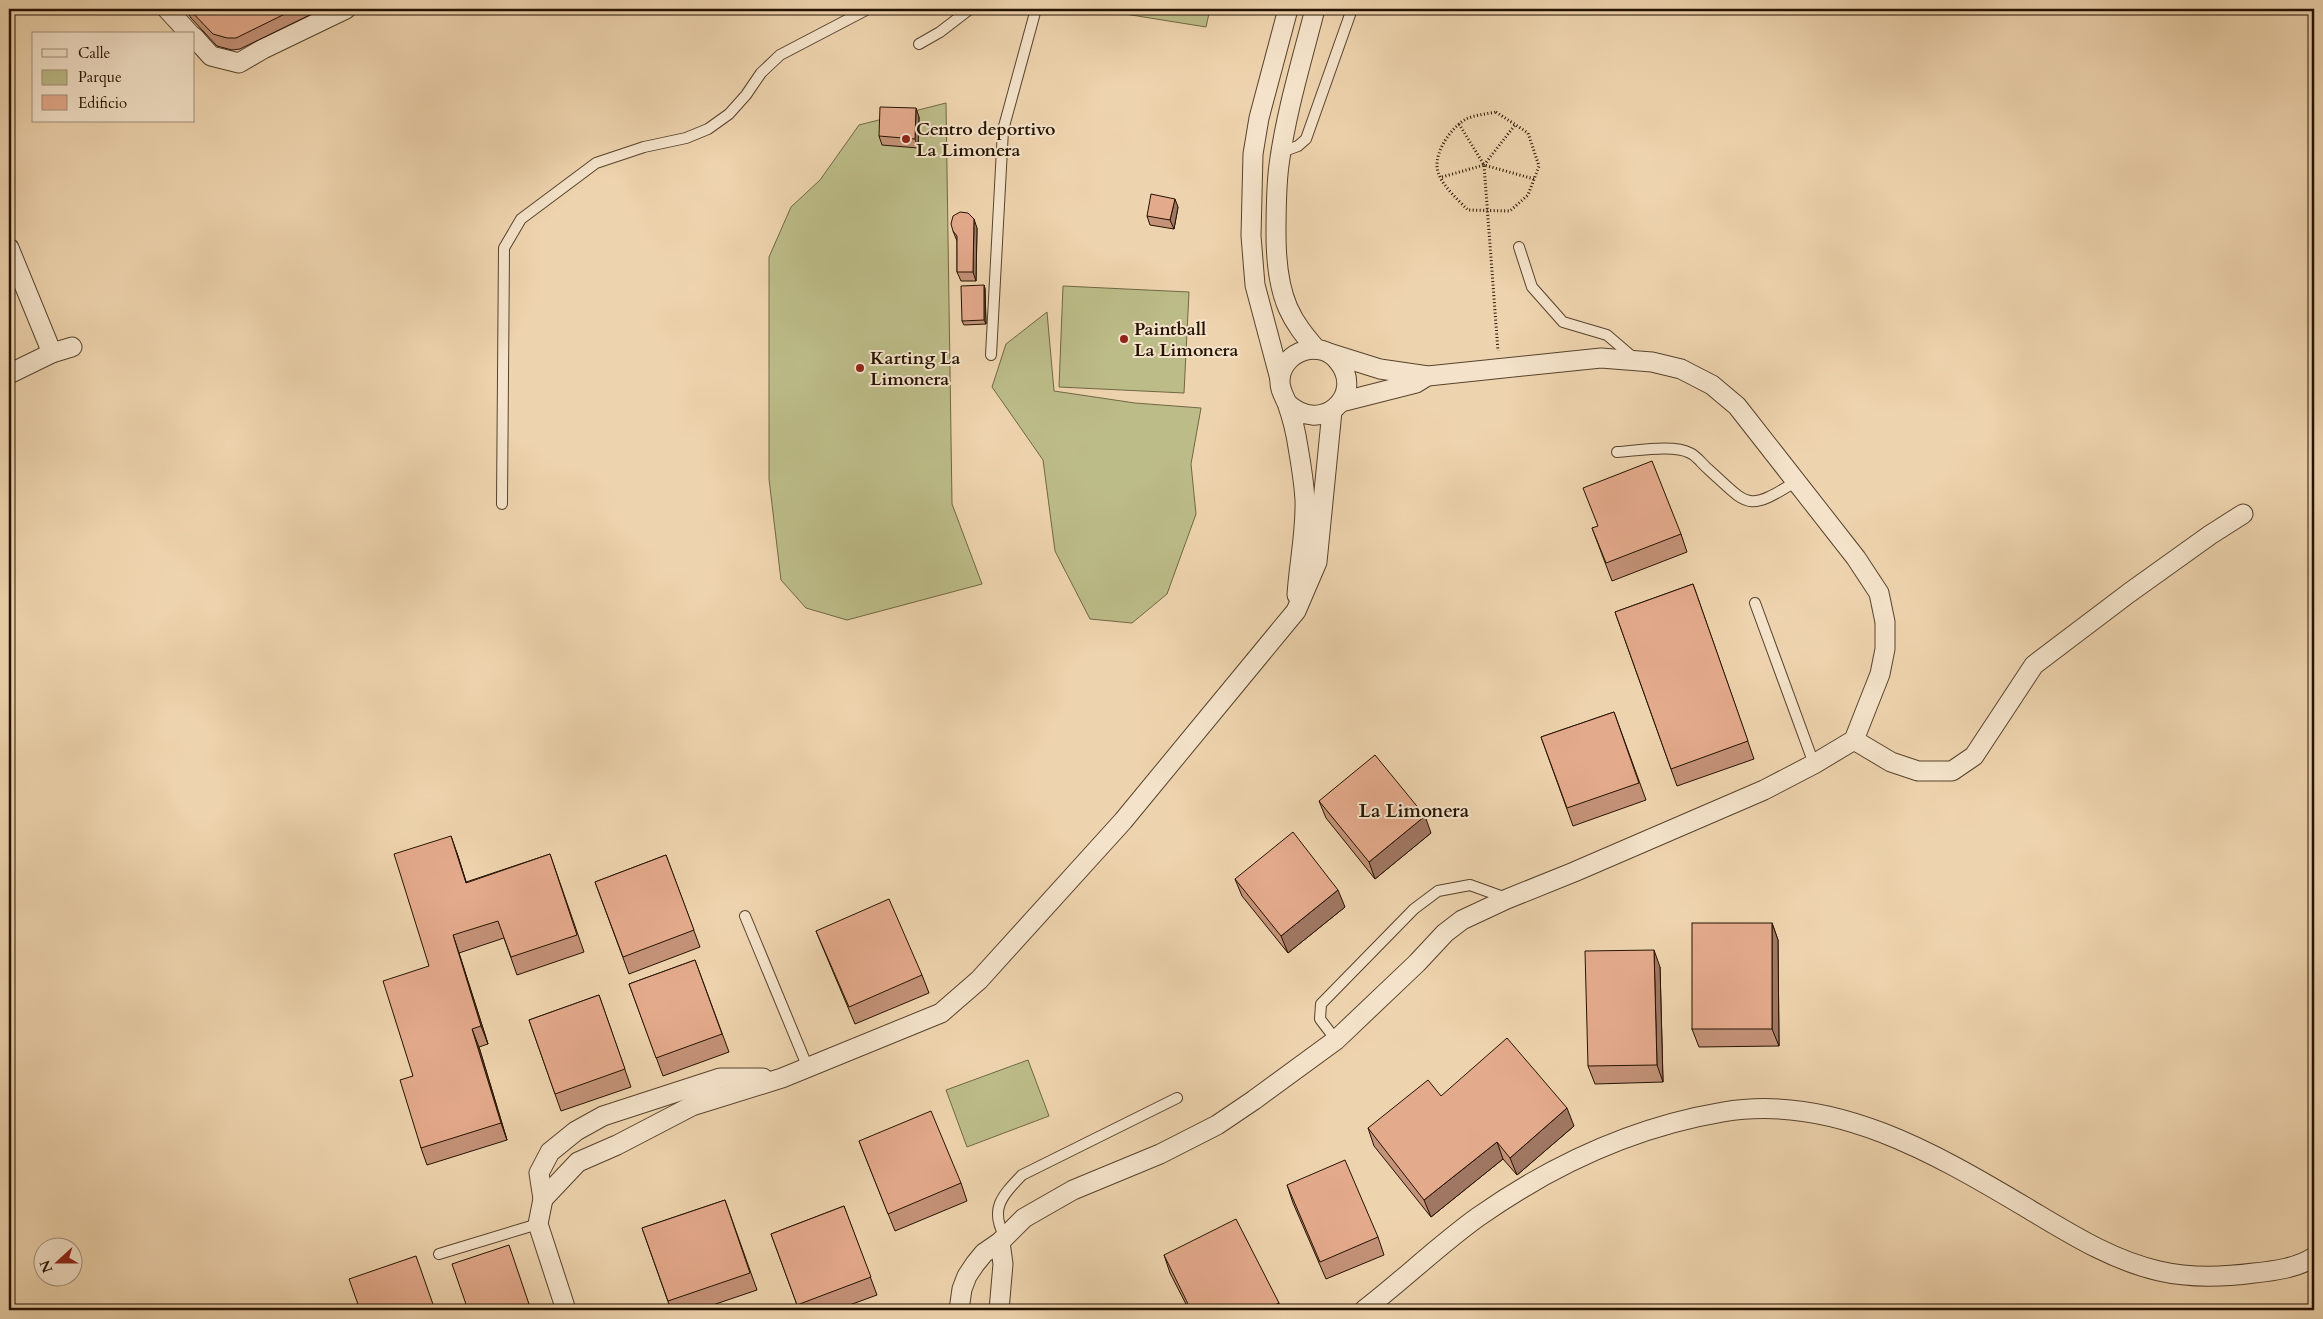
<svg xmlns="http://www.w3.org/2000/svg" width="2323" height="1319" font-family="Cardo,serif">
  <style>
    .green { fill: #bcbc88; stroke: #706744 }
    .lines { fill: none; stroke-linecap: round; stroke-linejoin: round }
    .lane-casing { stroke: #57422c; stroke-width: 12 }
    .street-casing { stroke: #57422c; stroke-width: 21 }
    .path { stroke: #251200; stroke-width: 3; stroke-dasharray: 1 2.5; stroke-linecap: butt }
    .lane { stroke: #f4e3ca; stroke-width: 10 }
    .street { stroke: #f4e3ca; stroke-width: 19 }
    .wall { fill: #c49278; stroke: #251200 }
    .shaded-wall { fill: #a07762; stroke: #251200 }
    .building { fill: #e4aa8c; stroke: #251200 }
    .poi-dot { fill: #8f2418; stroke: #f4e3ca; stroke-width: 2 }
    .labels { text-anchor: middle; dominant-baseline: central; stroke-width: 4; stroke-linejoin: round; paint-order: stroke }
    .poi-label { font-size: 18px; font-weight: bold; fill: #251200; stroke: #f4e3ca; text-anchor: start }
    .neighbourhood-label { font-size: 19px; font-weight: bold; fill: #251200; stroke: #f4e3ca }
  </style>
  <rect width="100%" height="100%" fill="#eed4ae"/>
  <filter id="stains"><feTurbulence type="fractalNoise" baseFrequency=".004" numOctaves="4"/><feColorMatrix values="0 0 0 0 .2 0 0 0 0 .09 0 0 0 0 .02 0 0 0 .5 -.17"/></filter>
  <radialGradient id="worn" r=".72"><stop offset=".6" stop-color="#630" stop-opacity="0"/><stop offset="1" stop-color="#630" stop-opacity=".3"/></radialGradient>
  <!-- green -->
  <g class="green">
    <path d="M1094,9h116l-4,18z"/>
    <path d="M946,103l6,401 30,80 -135,36 -41,-12 -25,-28 -12,-101v-222l22,-50 29,-27 39,-55z"/>
    <path d="M1063,286l126,6 -5,101 -125,-6z"/>
    <path d="M1047,312l7,79 81,12 66,5 -10,56 5,50 -29,80 -35,29 -42,-4 -35,-68 -12,-91 -51,-73 14,-43z"/>
    <path d="M1028,1060l21,56 -82,31 -21,-57z"/>
  </g>
  <g class="lines">
    <defs>
      <g id="lane">
        <path d="M919,44l21,-12 30,-23"/>
        <path d="M1282,152l16,-6 8,-7 46,-130"/>
        <path d="M1519,247l13,40 31,35 44,13 28,24"/>
        <path d="M991,355l12,-225 33,-121"/>
        <path d="M1617,452c19,-1 57,-8 73,1 7,3 12,11 18,16 40,36 38,44 87,13"/>
        <path d="M502,504l2,-256 17,-29 75,-56 48,-16 42,-9 22,-9 21,-15 17,-19 15,-22 19,-18 88,-46"/>
        <path d="M1755,603l59,161"/>
        <path d="M745,916l63,152"/>
        <path d="M1336,1040l-16,-21 1,-15 93,-95 24,-18 32,-6 36,13"/>
        <path d="M1005,1237c-16,-28 -3,-41 17,-62l155,-77"/>
        <path d="M439,1254l99,-30"/>
      </g>
      <g id="street">
        <path d="M167,9l23,25"/>
        <path d="M1315,9c-13,51 -29,103 -36,156 -3,23 -3,46 -3,69 0,25 2,51 12,74 7,16 17,28 28,41"/>
        <path d="M194,37l17,19 28,7 24,-14 83,-40"/>
        <path d="M9,248l43,105 20,-6"/>
        <path d="M9,374l43,-21"/>
        <path d="M1280,379l-25,-94 -4,-49 2,-82 6,-36 29,-109"/>
        <path d="M1341,402l75,-19 8,-5"/>
        <path d="M1287,403c34,33 79,-8 51,-42 -17,-22 -54,-11 -58,17 -1,10 3,16 7,25 5,14 9,30 11,44 3,17 6,36 7,53 1,32 -6,63 -8,95"/>
        <path d="M1854,740l37,22 27,9h34l22,-15 60,-91 95,-72 81,-58 33,-21"/>
        <path d="M543,1199l35,-37 39,-17 75,-39 90,-28 159,-65 38,-33 144,-159 173,-210 21,-49 15,-151"/>
        <path d="M566,1310l-28,-86 5,-25 -4,-26 11,-21 26,-21 27,-15 117,-38h43"/>
        <path d="M959,1310l3,-21 5,-13 8,-12 9,-11 16,-11 24,-24 49,-28 87,-36 57,-29 37,-25 82,-60 81,-77 28,-30 17,-13 45,-21 67,-27 190,-82 50,-26 40,-24 26,-66 5,-25v-27l-6,-29 -23,-35 -119,-152 -25,-21 -31,-16 -29,-7 -51,-4 -173,18 -48,-7 -51,-16"/>
        <path d="M999,1310l4,-46 -3,-22"/>
        <path d="M1364,1310c39,-30 75,-65 114,-93 74,-52 155,-90 245,-105 110,-19 213,42 304,96 42,25 84,52 132,63 30,7 65,6 95,2 20,-2 43,-5 60,-16"/>
      </g>
    </defs>
    <!-- lane casing -->
    <use href="#lane" class="lane-casing"/>
    <!-- street casing -->
    <use href="#street" class="street-casing"/>
    <!-- path -->
    <g class="path">
      <path d="M1496,112l32,21 11,33 -11,29 -18,16 -42,-1c-10,-10 -30,-28 -31,-43 -1,-18 15,-40 29,-48 8,-4 21,-5 30,-7z"/>
      <path d="M1459,124l25,41 14,186"/>
      <path d="M1484,165l31,-40"/>
      <path d="M1442,177l42,-12 50,14"/>
    </g>
    <!-- lane -->
    <use href="#lane" class="lane"/>
    <!-- street -->
    <use href="#street" class="street"/>
  </g>
  <!-- wall -->
  <g class="wall">
    <path d="M185,9h137l-82,40 -8,1 -15,-4 -26,-28z"/>
    <path d="M919,117l-1,31 -36,-3 -3,-9z"/>
    <path d="M1178,207l-4,22 -24,-4 -3,-9z"/>
    <path d="M977,228l-1,53h-15l-4,-9v-31l-4,-10z"/>
    <path d="M984,285l1,4 1,35 -22,1 -2,-4z"/>
    <path d="M1592,528l89,6 6,18 -75,29z"/>
    <path d="M1693,584l61,175 -77,27 -62,-174z"/>
    <path d="M1614,712l32,88 -73,26 -32,-89z"/>
    <path d="M1319,801l112,32 -56,46 -49,-61z"/>
    <path d="M457,853l9,29 84,-28 34,98 -67,23 -13,-37 -45,15 29,91 -9,3 28,93 -80,25 -6,-17 -8,-72z"/>
    <path d="M666,855l34,92 -71,27 -34,-92z"/>
    <path d="M1235,879l110,28 -57,46 -46,-57z"/>
    <path d="M1772,923l6,17 1,106 -80,1 -7,-18z"/>
    <path d="M816,931l106,44 7,18 -74,31 -32,-76z"/>
    <path d="M695,960l34,92 -66,24 -34,-92z"/>
    <path d="M1660,967l3,115 -68,2 -7,-18z"/>
    <path d="M599,995l32,92 -70,24 -32,-91z"/>
    <path d="M1441,1096l133,30 -57,49 -14,-16 -72,58 -57,-71 -6,-18z"/>
    <path d="M859,1141l102,42 6,18 -72,30z"/>
    <path d="M1287,1185l91,52 6,18 -58,24 -33,-76z"/>
    <path d="M725,1200l32,90 -59,20h-27l-29,-82z"/>
    <path d="M844,1206l33,89 -41,15h-37l-28,-76z"/>
    <path d="M1164,1255l115,48 2,7h-92l-19,-37z"/>
  </g>
  <!-- shaded-wall -->
  <g class="shaded-wall">
    <path d="M916,108l3,9 -1,31 -3,-9z"/>
    <path d="M1175,199l3,8 -4,22 -4,-9z"/>
    <path d="M974,219l3,9 -1,53 -3,-9z"/>
    <path d="M984,285l1,4 1,35 -2,-4z"/>
    <path d="M1425,816l6,17 -56,46 -6,-17z"/>
    <path d="M451,836l6,17 15,47 -6,-17z"/>
    <path d="M1338,890l7,17 -57,46 -7,-17z"/>
    <path d="M1772,923l6,17 1,106 -7,-17z"/>
    <path d="M453,935l6,18 29,91 -7,-18z"/>
    <path d="M1654,950l6,17 3,115 -6,-17z"/>
    <path d="M472,1029l7,18 28,93 -6,-17z"/>
    <path d="M1567,1108l7,18 -57,49 -7,-17z"/>
    <path d="M1497,1142l6,17 -72,58 -7,-17z"/>
  </g>
  <!-- building -->
  <g class="building">
    <path d="M189,9h106l-59,29h-9l-14,-4z"/>
    <path d="M880,107l36,1 -1,31 -36,-3z"/>
    <path d="M1151,194l24,5 -5,21 -23,-4z"/>
    <path d="M960,212l8,1 6,6 -1,53h-16v-36l-4,-5 -2,-7 2,-8z"/>
    <path d="M984,285v35l-22,1 -1,-35z"/>
    <path d="M1652,461l29,73 -75,29 -14,-35 6,-2 -15,-38z"/>
    <path d="M1693,584l55,157 -77,28 -56,-157z"/>
    <path d="M1614,712l25,71 -72,25 -26,-71z"/>
    <path d="M1375,755l50,61 -56,46 -50,-61z"/>
    <path d="M1293,832l45,58 -57,46 -46,-57z"/>
    <path d="M451,836l15,47 84,-29 27,81 -66,22 -13,-36 -45,14 28,91 -9,3 29,94 -80,25 -21,-68 13,-4 -30,-95 46,-15 -35,-112z"/>
    <path d="M666,855l28,75 -71,27 -28,-75z"/>
    <path d="M889,899l33,76 -73,32 -33,-76z"/>
    <rect x="1692" y="923" width="80" height="106"/>
    <path d="M1654,950l3,115 -69,1 -3,-115z"/>
    <path d="M695,960l27,74 -66,24 -27,-74z"/>
    <path d="M599,995l26,74 -70,25 -26,-74z"/>
    <path d="M1507,1038l60,70 -57,50 -13,-16 -73,58 -56,-72 60,-48 13,16z"/>
    <path d="M931,1111l30,72 -73,31 -29,-73z"/>
    <path d="M1345,1160l33,77 -58,25 -33,-77z"/>
    <path d="M725,1200l25,73 -82,28 -26,-73z"/>
    <path d="M844,1206l27,71 -74,28 -26,-71z"/>
    <path d="M1236,1219l43,84 -15,7h-73l-27,-55z"/>
    <path d="M509,1245l22,65h-63l-16,-46z"/>
    <path d="M416,1256l19,54h-75l-11,-31z"/>
  </g>
  <!-- markers -->
  <g class="poi-dot">
    <circle cx="906" cy="139" r="5"/>
    <circle cx="1124" cy="339" r="5"/>
    <circle cx="860" cy="368" r="5"/>
  </g>
  <g class="labels">
    <!-- poi labels -->
    <g class="poi-label">
      <text x="916" y="129">Centro deportivo<tspan x="916" dy="21">La Limonera</tspan></text>
      <text x="1134" y="329">Paintball<tspan x="1134" dy="21">La Limonera</tspan></text>
      <text x="870" y="358">Karting La<tspan x="870" dy="21">Limonera</tspan></text>
    </g>
    <!-- neighbourhood labels -->
    <g class="neighbourhood-label">
      <text x="1414" y="811">La Limonera</text>
    </g>
  </g>
  <!-- margin -->
  <rect width="2323" height="1319" fill="none" stroke="#eed4ae" stroke-width="30"/>
  <rect x="10" y="10" width="2303" height="1299" fill="none" stroke="#251200" stroke-width="2.5"/>
  <rect x="15" y="15" width="2293" height="1289" fill="none" stroke="#251200"/>
  <!-- legend -->
  <rect x="32" y="32" width="162" height="90" fill="#f4e3ca" stroke="#a18f79"/>
  <rect x="42" y="49" width="25" height="8" fill="#f4e3ca" stroke="#a18f79"/>
  <text x="78" y="58" font-size="15" fill="#251200">Calle</text>
  <rect x="42" y="70" width="25" height="15" fill="#bcbc88" stroke="#a18f79"/>
  <text x="78" y="82" font-size="15" fill="#251200">Parque</text>
  <rect x="42" y="95" width="25" height="15" fill="#e4aa8c" stroke="#a18f79"/>
  <text x="78" y="108" font-size="15" fill="#251200">Edificio</text>
  <!-- north arrow -->
  <g transform="translate(58 1262) rotate(249)"><circle r="24" fill="#f4e3ca" stroke="#a18f79"/>
  <path d="M0-4L9 19L0 12L-9 19Z" fill="#8f2418"/>
  <text y="-8" font-size="14" font-weight="bold" text-anchor="middle" fill="#251200">N</text>
  </g>
  <rect width="100%" height="100%" filter="url(#stains)"/>
  <rect width="100%" height="100%" fill="url(#worn)"/>
</svg>
